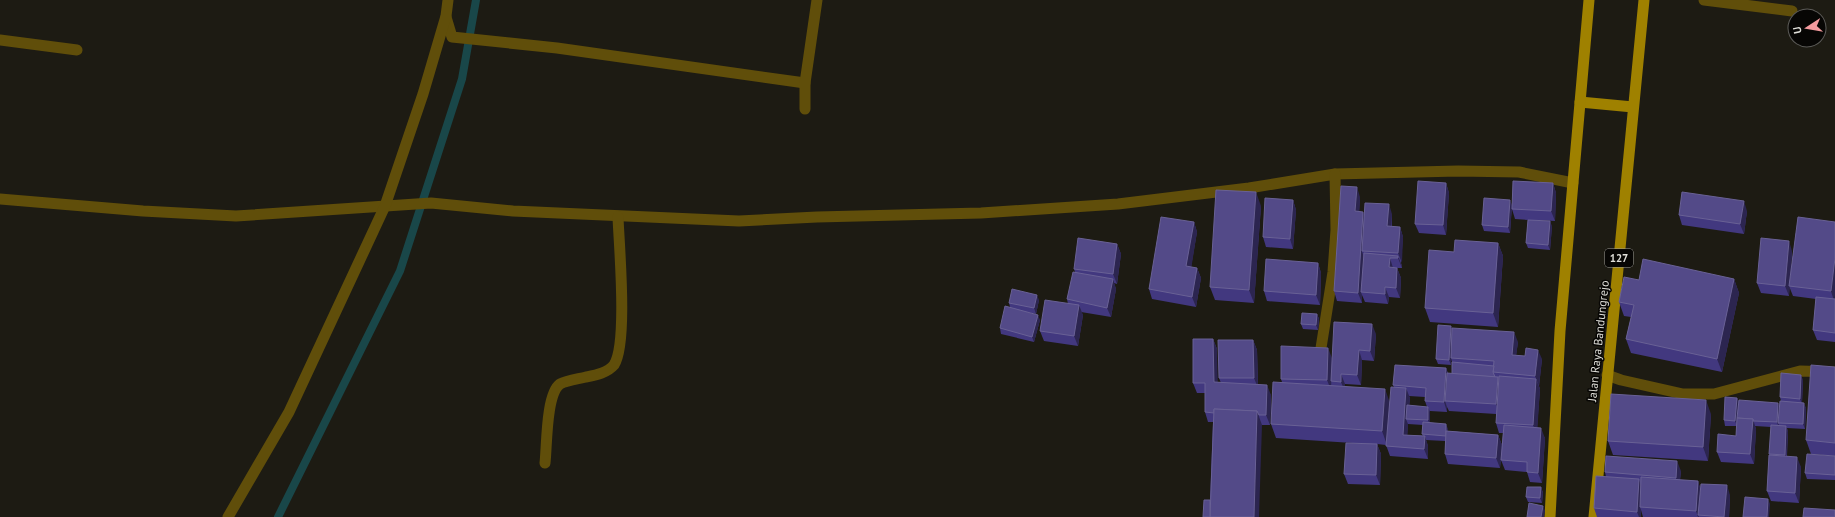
<svg xmlns="http://www.w3.org/2000/svg" width="1835" height="517" font-family="'PT Sans',sans-serif">
  <style>
    .lines { fill: none; stroke-linecap: round; stroke-linejoin: round }
    .stream { stroke: #194749; stroke-width: 8 }
    .service { stroke: #604e0a; stroke-width: 11 }
    .minor { stroke: #604e0a; stroke-width: 11 }
    .primary { stroke: #9f8100; stroke-width: 11 }
    .wall { fill: #42387f; fill-rule: evenodd }
    .shaded-wall { fill: #2c2550 }
    .building { fill: #534a88; stroke: #696195 }
    .labels { text-anchor: middle; dominant-baseline: central; stroke-width: 3; stroke-linejoin: round; paint-order: stroke }
    .shield { fill: #070604; stroke: #9e9d98; stroke-width: 1 }
    .shield-label { font-size: 11px; font-weight: bold; fill: #dfded8 }
    .street-label { font-size: 12px; fill: #dfded8; stroke: #070604 }
  </style>
  <rect width="100%" height="100%" fill="#1d1b13"/>
  <g class="lines">
    <!-- stream -->
    <path class="stream" d="M278,517l122,-246 62,-192 14,-79"/>
    <!-- service -->
    <path class="service" d="M1704,0l88,11"/>
    <!-- minor -->
    <g class="minor">
      <path d="M446,17l6,20 105,11 248,35"/>
      <path d="M0,40l77,10"/>
      <path d="M805,109v-26l12,-83"/>
      <path d="M0,199l143,12 93,5 195,-13 82,8 226,10 78,-4 164,-4 137,-9 131,-16 86,-14 123,-3 61,1 54,11"/>
      <path d="M1321,348l12,-76 3,-42 -1,-56"/>
      <path d="M1607,375l14,5 62,14h31l86,-23 35,1"/>
      <path d="M545,463c2,-17 1,-69 15,-79 7,-4 18,-5 26,-7 10,-2 21,-4 28,-12 14,-21 5,-120 4,-148"/>
      <path d="M228,517l61,-105 96,-206 38,-112 23,-78 2,-16"/>
    </g>
    <!-- primary -->
    <g class="primary">
      <path d="M1580,102l53,5"/>
      <path d="M1550,517l10,-186 29,-331"/>
      <path d="M1594,517l50,-517"/>
    </g>
  </g>
  <!-- wall -->
  <g class="wall">
    <path d="M1446,183l3,10 -3,42 -27,-2 -4,-9z"/>
    <path d="M1553,183l3,10 -1,28 -19,-1 16,6 -2,24 -22,-2 -2,-5 2,-23 -13,-1 -3,-10z"/>
    <path d="M1360,197l-1,14 5,3h28v13h8l3,10 -2,26 1,3v2h-5l4,10 -1,20 -11,-1 -1,7 -23,-2 -3,-7v8l-25,-2 -3,-10z"/>
    <path d="M1293,200l3,10 -3,39 -27,-2 -3,-10z"/>
    <path d="M1512,205l-2,28 -26,-2 -2,-6z"/>
    <path d="M1261,206l-7,97 -39,-3 -5,-13z"/>
    <path d="M1747,211l-3,23 -62,-9 -3,-10z"/>
    <path d="M1798,217l37,82v43l-18,-2 -4,-10 3,-31 -23,-3 -4,-10z"/>
    <path d="M1194,222l3,10 -6,35 6,1 4,10 -5,29 -44,-8 -3,-10z"/>
    <path d="M1498,243l5,13 -5,71 -68,-5 -5,-14 29,-56z"/>
    <path d="M1117,244l4,10 -4,30 -3,-1 2,6 -5,28 -30,-5 2,3 -5,31 -34,-5 -4,-10 28,-27 -1,-5 8,-27 -1,-3z"/>
    <path d="M1792,251l-3,45 -28,-3 -4,-10z"/>
    <path d="M1318,263l3,10 -1,32 -53,-4 -3,-10z"/>
    <path d="M1734,279l5,14 -17,79 -91,-19 -5,-14 5,-22 -7,-1 -5,-14 20,-22z"/>
    <path d="M1039,300l-3,14 -10,-2 14,8 -6,22 -33,-8 -1,-6 10,-21 -1,-4z"/>
    <path d="M1317,314l2,5 -1,11 -15,-1 -2,-5z"/>
    <path d="M1452,330l66,12 -2,13 26,4 -3,27 1,3 -3,39 8,10 -3,45 -12,-1 -3,-10 -22,-2 -4,-10 2,-27h-4l-3,-10v-9l-47,-3 -2,-4v5l-17,-1v12l18,6v2l50,4 4,10 -2,23 -52,-4 -3,-10v-13l-19,-1 2,6v13l-38,-3 -4,-11 -9,-1 4,10 -1,31 -32,-1 -4,-10 24,-30 -92,-6 -5,-14 11,-42 -1,-3 51,-21 -1,13 45,-37 -2,27 -12,-1 -1,25 -16,-1v2l45,16 4,-15 -1,-2 53,-17 2,5 4,1v-12l-1,-3v6l-13,-1 -2,-5zM1409,396l16,1v4l2,6 -18,-1 1,-8zM1408,424l15,1 -1,9 1,2 -16,-1z"/>
    <path d="M1213,339l4,10v33l4,1 -2,-5 34,-38 4,10 1,34 13,11 -1,30h-8l-52,75 3,-78h-5l-3,-10v-19h-8l-4,-10z"/>
    <path d="M1835,367v89l-24,-2 -5,-14z"/>
    <path d="M1803,380l-1,22 4,6 -1,21 -18,-1 1,4 -1,24 14,11 -2,36 -28,-2 -4,-10 4,-64 -16,-1 1,3 -2,35 -33,-2 -4,-10 19,-16 1,-10h-12l-1,-6 13,-22 2,4 40,4 2,-5 -1,-4z"/>
    <path d="M1711,414l-3,47 -95,-6 -5,-14z"/>
    <path d="M1835,456v24l-28,-1 -2,-6z"/>
    <path d="M1681,471l-1,9 18,1 2,7 30,7 -1,22h-86l-2,-7v7h-44l-3,-9 12,-31 -1,-5z"/>
    <path d="M1541,487l2,6 -1,10 -14,-1 -2,-5z"/>
  </g>
  <!-- shaded-wall -->
  <g class="shaded-wall">
    <path d="M1446,183l3,10 -3,42 -3,-10z"/>
    <path d="M1553,183l3,10 -1,28 -4,-10z"/>
    <path d="M1357,187l3,10 -1,24 -4,-10z"/>
    <path d="M1256,192l5,14 -7,97 -5,-13z"/>
    <path d="M1293,200l3,10 -3,39 -3,-10z"/>
    <path d="M1510,200l2,5 -2,28 -2,-6z"/>
    <path d="M1744,201l3,10 -3,23 -4,-10z"/>
    <path d="M1389,204l3,10 -1,22 -4,-10z"/>
    <path d="M1363,212l4,10 -5,29 2,7 -3,34 1,3v8l-4,-10z"/>
    <path d="M1550,221l2,5 -2,24 -2,-5z"/>
    <path d="M1194,222l3,10 -7,44 -4,-10z"/>
    <path d="M1400,227l3,10 -1,26 -4,-10z"/>
    <path d="M1789,241l3,10 -3,45 -4,-10z"/>
    <path d="M1498,243l5,13 -5,71 -5,-14z"/>
    <path d="M1117,244l4,10 -4,30 -4,-10z"/>
    <path d="M1398,256l4,10v2l-4,-10z"/>
    <path d="M1390,258l3,10 -4,-1z"/>
    <path d="M1835,258v38l-1,5 -3,-10z"/>
    <path d="M1318,263l3,10 -1,32 -4,-10z"/>
    <path d="M1197,268l4,10 -5,29 -4,-10z"/>
    <path d="M1397,268l4,10 -1,20 -4,-10z"/>
    <path d="M1113,279l3,10 -5,28 -4,-9z"/>
    <path d="M1734,279l5,14 -17,79 -5,-13z"/>
    <path d="M1385,287l4,10 -1,7 -3,-10z"/>
    <path d="M1037,295l2,5 -3,14 -2,-6z"/>
    <path d="M1079,305l4,10 -5,31 -4,-10z"/>
    <path d="M1317,314l2,5 -1,11 -2,-5z"/>
    <path d="M1038,315l2,5 -6,22 -2,-5z"/>
    <path d="M1372,324l4,10 -2,27 -4,-10z"/>
    <path d="M1451,326l2,5 -2,34 -2,-5z"/>
    <path d="M1514,332l4,10 -3,23 -3,-10z"/>
    <path d="M1213,339l4,10 1,43 -4,-10z"/>
    <path d="M1253,340l4,10 1,38 -4,-10z"/>
    <path d="M1328,348l4,10 -1,32 -4,-10z"/>
    <path d="M1359,350l3,10 -1,25 -4,-10z"/>
    <path d="M1538,350l4,9 -3,27 -4,-10z"/>
    <path d="M1446,368l3,10 -4,23 2,6v5l-3,-10z"/>
    <path d="M1341,374l4,10v8l-4,-10z"/>
    <path d="M1801,375l2,5 -1,24 -2,-5z"/>
    <path d="M1498,377l3,10 -1,27 -4,-10z"/>
    <path d="M1536,379l4,10 -3,46 -4,-10z"/>
    <path d="M1267,385l4,10 -1,30 -4,-10z"/>
    <path d="M1406,388l4,10 -2,21h-2l2,5 -1,21 -4,-10z"/>
    <path d="M1385,389l5,14 -3,42 -5,-14z"/>
    <path d="M1737,398l2,5 -2,23 -2,-5z"/>
    <path d="M1706,400l5,14 -3,47 -5,-14z"/>
    <path d="M1778,403l2,5 -2,15 1,2v3l-2,-6z"/>
    <path d="M1804,403l2,5 -1,21 -2,-5z"/>
    <path d="M1428,407l2,5v13l-2,-5z"/>
    <path d="M1257,411l5,14 -3,92h-5z"/>
    <path d="M1753,419l3,10 -2,35 -4,-10z"/>
    <path d="M1446,424l2,5 -1,12 -1,-5z"/>
    <path d="M1786,426l2,6 -2,28 -1,-5z"/>
    <path d="M1541,428l4,10 -3,45 -4,-10z"/>
    <path d="M1498,435l4,10 -2,23 -4,-10z"/>
    <path d="M1425,436l3,10v13l-4,-10z"/>
    <path d="M1377,444l4,10 -1,31 -4,-10z"/>
    <path d="M1797,457l4,10 -2,36 -4,-10z"/>
    <path d="M1677,461l4,10 -2,17 -3,-10z"/>
    <path d="M1639,479l3,10 -2,18 1,3v7h-2l-2,-5z"/>
    <path d="M1698,481l3,10 -3,24 1,2h-1l-2,-6z"/>
    <path d="M1727,485l3,10 -1,22h-5z"/>
    <path d="M1541,487l2,6 -1,10 -2,-5z"/>
    <path d="M1768,499l2,5 -1,13h-2z"/>
    <path d="M1543,506l2,5 -1,6h-3z"/>
  </g>
  <!-- building -->
  <g class="building">
    <path d="M1418,181l28,2 -3,42 -28,-1z"/>
    <path d="M1513,181l40,2 -2,28 -39,-2z"/>
    <path d="M1341,186l16,1 -2,24 8,1 -5,81 -24,-2z"/>
    <path d="M1216,190l40,2 -7,98 -39,-3z"/>
    <path d="M1682,192l62,9 -4,23 -61,-9z"/>
    <path d="M1265,198l28,2 -3,39 -27,-2z"/>
    <path d="M1484,198l26,2 -2,27 -26,-2z"/>
    <path d="M1365,203l24,1 -2,22 13,1 -2,26 -36,-2z"/>
    <path d="M1161,217l33,5 -8,44 11,2 -5,29 -43,-8z"/>
    <path d="M1798,217l37,5v36l-4,33 -42,-5z"/>
    <path d="M1528,220l22,1 -2,24 -22,-2z"/>
    <path d="M1078,238l39,6 -4,30 -39,-5z"/>
    <path d="M1761,238l28,3 -4,45 -28,-3z"/>
    <path d="M1455,240l43,3 -5,70 -68,-5 4,-58 25,2z"/>
    <path d="M1364,253l34,3v2h-8l-1,9 8,1 -1,20 -11,-1v7l-24,-2z"/>
    <path d="M1266,259l52,4 -2,32 -52,-4z"/>
    <path d="M1643,259l91,20 -17,80 -91,-20 8,-34 -15,-3 5,-25 15,3z"/>
    <path d="M1073,272l40,7 -6,29 -40,-9z"/>
    <path d="M1012,289l25,6 -3,13 -25,-5z"/>
    <path d="M1816,297l19,2v34l-22,-3z"/>
    <path d="M1045,300l34,5 -5,31 -34,-5z"/>
    <path d="M1005,306l33,9 -6,22 -32,-9z"/>
    <path d="M1302,313l15,1 -1,11 -15,-1z"/>
    <path d="M1334,322l38,2 -2,27 -11,-1 -2,25 -16,-1v8l-10,-1z"/>
    <path d="M1438,325l13,1 -2,34 -13,-1z"/>
    <path d="M1452,328l62,4 -2,23 13,1 1,-8 12,2 -3,26 -42,-4 1,-11 -43,-3z"/>
    <path d="M1193,339h20l1,43 53,3 -1,30h-7l-2,-4 -43,-2v4l-9,-1v-29h-12z"/>
    <path d="M1218,340h35l1,38h-35z"/>
    <path d="M1281,346l47,2 -1,32 -46,-1z"/>
    <path d="M1452,362l42,4 -1,6 2,5 -43,-3z"/>
    <path d="M1395,365l51,3 -2,34 -19,-1 1,-13 -33,-3z"/>
    <path d="M1811,365l24,2v76l-29,-3z"/>
    <path d="M1447,373l51,4 -2,27 -51,-3z"/>
    <path d="M1781,373l20,2 -1,24 -20,-2z"/>
    <path d="M1499,376l37,3 -3,46 -37,-2z"/>
    <path d="M1273,382l112,7 -3,42 -111,-7z"/>
    <path d="M1391,387l15,1 -3,47 22,1 -1,13 -38,-3z"/>
    <path d="M1611,394l95,6 -3,47 -95,-6z"/>
    <path d="M1725,397l12,1 -2,23 -11,-1z"/>
    <path d="M1739,400l39,3 -1,19 -24,-1v-2l-16,-1z"/>
    <path d="M1780,401l24,2 -1,21 -25,-1z"/>
    <path d="M1407,405l21,2v13l-22,-1z"/>
    <path d="M1214,409l43,2 -3,106h-44z"/>
    <path d="M1737,418l16,1 -3,35 -33,-2 1,-18 18,2z"/>
    <path d="M1423,422l23,2v12l-24,-2z"/>
    <path d="M1504,425l37,3 -3,45 -11,-1v-10l-26,-2z"/>
    <path d="M1771,425l15,1 -1,29 -16,-1z"/>
    <path d="M1446,431l52,4 -2,23 -51,-4z"/>
    <path d="M1346,443l31,1 -1,31 -32,-1z"/>
    <path d="M1807,454l28,2v19l-30,-2z"/>
    <path d="M1769,455l28,2 -2,36 -28,-2z"/>
    <path d="M1606,456l71,5 -1,17 -71,-6z"/>
    <path d="M1596,476l43,3 -2,33 -43,-4z"/>
    <path d="M1641,477l57,4 -2,30 -56,-4z"/>
    <path d="M1701,484l26,1 -3,32 -26,-2z"/>
    <path d="M1527,487h14l-1,11 -14,-1z"/>
    <path d="M1745,497l23,2 -1,18h-24z"/>
    <path d="M1204,500h6v17h-7z"/>
    <path d="M1529,503l14,3 -2,11h-14z"/>
    <path d="M1804,508l31,2v7h-32z"/>
  </g>
  <g class="labels">
    <!-- shield labels -->
    <rect class="shield" x="1605" y="249" width="28" height="18" rx="3"/>
    <g class="shield-label">
      <text x="1619" y="258">127</text>
    </g>
    <!-- street labels -->
    <g class="street-label">
      <text transform="translate(1598 341) rotate(-84)">Jalan Raya Bandungrejo</text>
    </g>
  </g>
  <!-- north arrow -->
  <g transform="translate(1807 28) rotate(258)"><circle r="19" fill="#070604" stroke="#5d5c59"/>
  <path d="M0-3L7 15L0 10L-7 15Z" fill="#f59b9e"/>
  <text y="-6" font-size="11" font-weight="bold" text-anchor="middle" fill="#dfded8">U</text>
  </g>
</svg>
